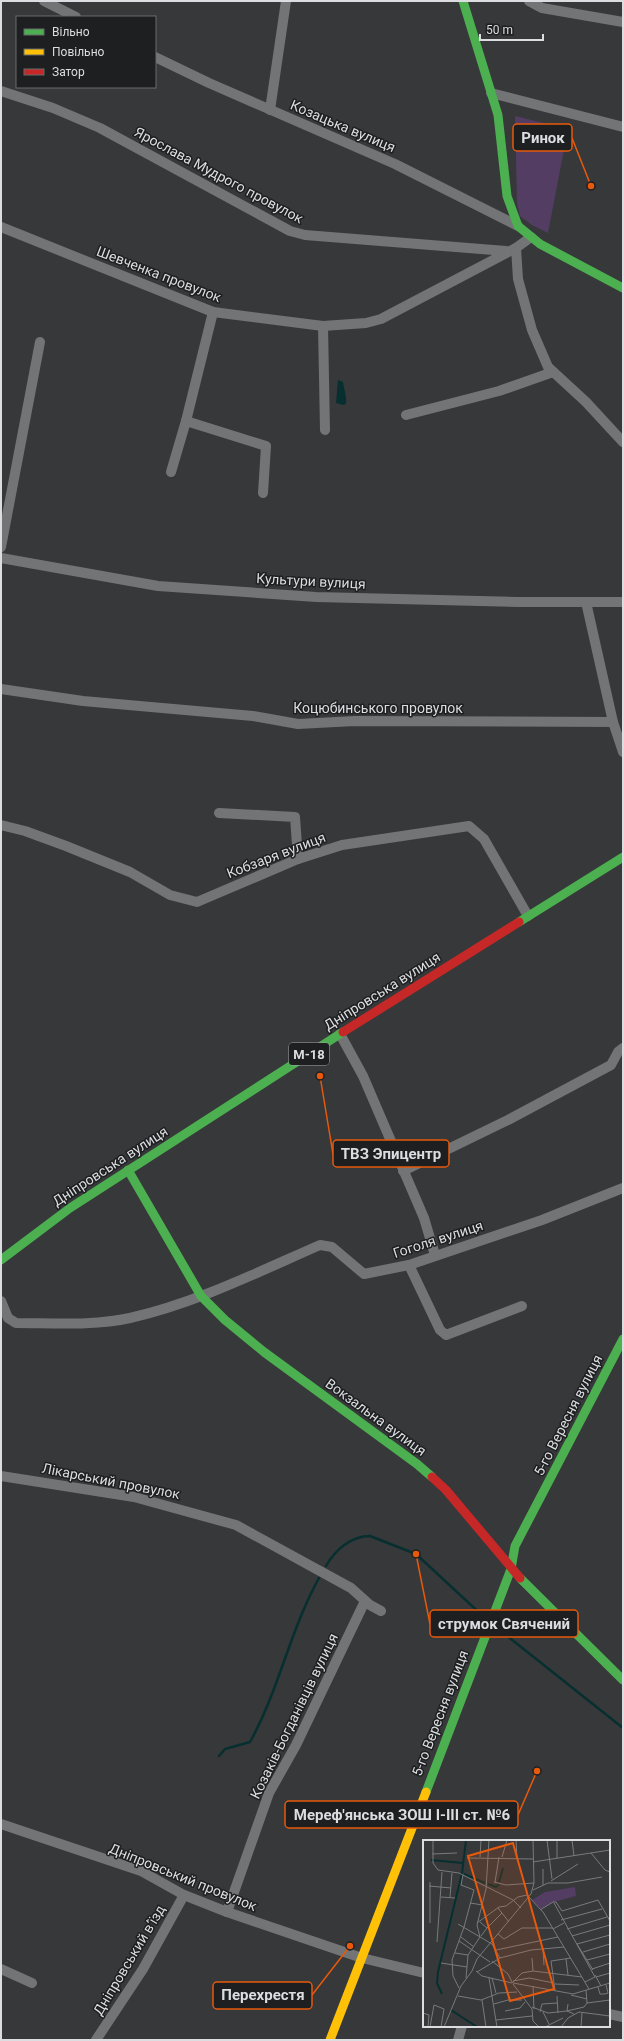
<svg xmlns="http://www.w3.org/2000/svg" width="624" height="2041" font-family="Roboto,sans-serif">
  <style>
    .green { fill: #533d62 }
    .water { fill: #082f30 }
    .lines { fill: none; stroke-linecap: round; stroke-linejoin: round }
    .stream { stroke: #082f30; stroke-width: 2.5 }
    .street { stroke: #727475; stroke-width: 10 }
    .fast { stroke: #4caf50; stroke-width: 9 }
    .slow { stroke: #ffc107; stroke-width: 9 }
    .jam { stroke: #c62828; stroke-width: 9 }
    .labels { text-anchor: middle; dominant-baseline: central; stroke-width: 3; stroke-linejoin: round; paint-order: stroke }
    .shield { fill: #1d1f21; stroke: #a2a4a7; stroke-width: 1 }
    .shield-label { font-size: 13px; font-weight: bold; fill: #dbdde0 }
    .street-label { font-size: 14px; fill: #dbdde0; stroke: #1d1f21 }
    .inset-river { fill: none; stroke: #082f30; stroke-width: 2 }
    .inset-road { fill: none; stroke: #787a7c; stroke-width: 1 }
    .view { fill: #e8590c; fill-opacity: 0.15; stroke: #e8590c; stroke-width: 2 }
    .inset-edge { fill: none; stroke: #dbdde0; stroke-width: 2 }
    .leader { fill: none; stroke: #e8590c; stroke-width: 1.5 }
    .callout-dot { fill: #e8590c; stroke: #1d1f21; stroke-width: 1.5 }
    .callout { fill: #1d1f21; stroke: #e8590c; stroke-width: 1.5 }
    .callout-label { font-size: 15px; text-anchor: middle; font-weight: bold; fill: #dbdde0 }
  </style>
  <rect width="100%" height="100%" fill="#36383a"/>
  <!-- green -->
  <path class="green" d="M515,116l53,13 -20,104 -16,-8 -12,-9 -3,-13z"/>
  <!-- water -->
  <path class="water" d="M338,380l5,2c1,7 4,15 3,22l-3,1 -7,-2z"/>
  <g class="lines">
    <!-- stream -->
    <g class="stream">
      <path d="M326,1566c9,-16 25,-30 44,-30l46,18 69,64"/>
      <path d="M496,1627l127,101"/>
      <path d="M219,1756l6,-7 25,-7c29,-52 40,-112 69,-164"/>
    </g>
    <!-- street -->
    <g class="street">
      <path d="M44,1l32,16"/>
      <path d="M529,1l13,7 81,14"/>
      <path d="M155,57l54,26 186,81 123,62"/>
      <path d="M1,91l52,17 47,20 190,103 15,4 201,16"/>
      <path d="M491,93l132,34"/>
      <path d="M270,110l16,-109"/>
      <path d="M1,227l212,85 110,14 43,-3 15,-4 135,-71 15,-11"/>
      <path d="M516,248l2,31 14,51 16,37 38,35 37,40"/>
      <path d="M323,326l2,104"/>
      <path d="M406,415l93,-24 54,-19"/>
      <path d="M186,421l80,25 -3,47"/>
      <path d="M171,472l15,-51 27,-109"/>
      <path d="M1,547l39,-205"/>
      <path d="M1,558l157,28 158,11 201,5h106"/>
      <path d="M586,602l27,120 10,30"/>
      <path d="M1,689l82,12 170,15 45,8 57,-3 258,1"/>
      <path d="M219,813l76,4 3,42"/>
      <path d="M1,825l24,6 41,15 64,26 40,23 27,7 101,-43 44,-14 127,-19 15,13 44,77"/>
      <path d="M340,1034l23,42 61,142 11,37"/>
      <path d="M403,1171l105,-51 103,-55 7,-13 5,-4"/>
      <path d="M409,1265l31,65 6,5 76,-29"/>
      <path d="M1,1301l7,17 8,5c37,0 78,3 114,-5 66,-15 128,-46 190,-73l12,2 32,27 45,-9 133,-45 81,-32"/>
      <path d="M1,1476l133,21 102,28 115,63 19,17 11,6"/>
      <path d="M1,1824l140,47 43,24 43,17 135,46 62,15"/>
      <path d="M227,1912l42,-119 27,-48 69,-144"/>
      <path d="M1,1969l31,14"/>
      <path d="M609,2014l14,3"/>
      <path d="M96,2040l47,-71 41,-74"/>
      <path d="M458,2040l4,-14"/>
    </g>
    <!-- fast -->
    <g class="fast">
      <path d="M463,1l35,114 9,81 11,30 22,18 83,44"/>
      <path d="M519,922l104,-65"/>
      <path d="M128,1170l73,126 24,24 39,32 153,112 15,13"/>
      <path d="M1,1260l69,-52 273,-176"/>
      <path d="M520,1578l103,102"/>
      <path d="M426,1792l85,-223 4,-23 108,-207"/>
    </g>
    <!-- slow -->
    <path class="slow" d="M330,2040l96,-248"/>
    <!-- jam -->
    <g class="jam">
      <path d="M343,1032l176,-110"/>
      <path d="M432,1477l14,13 74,88"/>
    </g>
  </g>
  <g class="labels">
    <!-- shield labels -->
    <rect class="shield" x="289" y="1043" width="40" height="22" rx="3"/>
    <g class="shield-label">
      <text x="309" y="1054">М-18</text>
    </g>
    <!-- street labels -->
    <g class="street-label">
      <text transform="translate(343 126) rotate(23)">Козацька вулиця</text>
      <text transform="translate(219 175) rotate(28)">Ярослава Мудрого провулок</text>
      <text transform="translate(159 274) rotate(21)">Шевченка провулок</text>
      <text transform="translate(311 581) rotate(3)">Культури вулиця</text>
      <text x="378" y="708">Коцюбинського провулок</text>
      <text transform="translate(276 855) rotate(-21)">Кобзаря вулиця</text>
      <text transform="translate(382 991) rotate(-32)">Дніпровська вулиця</text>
      <text transform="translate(110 1166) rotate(-33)">Дніпровська вулиця</text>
      <text transform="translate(438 1239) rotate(-18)">Гоголя вулиця</text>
      <text transform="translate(568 1415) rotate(-63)">5-го Вересня вулиця</text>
      <text transform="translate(376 1417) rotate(36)">Вокзальна вулиця</text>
      <text transform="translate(111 1481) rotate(11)">Лікарський провулок</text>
      <text transform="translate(440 1713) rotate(-69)">5-го Вересня вулиця</text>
      <text transform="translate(294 1716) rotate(-64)">Козаків-Богданівців вулиця</text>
      <text transform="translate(183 1877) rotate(22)">Дніпровський провулок</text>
      <text transform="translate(129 1960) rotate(-59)">Дніпровський в’їзд</text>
    </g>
  </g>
  <!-- overview -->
  <g transform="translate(423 1840)">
    <rect width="187" height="187" fill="#36383a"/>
    <path d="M152,47l1,9 -22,6 -13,7 -9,-9 13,-8z" fill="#533d62"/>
    <path class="inset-river" d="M8,20l32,3M41,34l21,9M76,42l4,-14M65,44l8,3 3,-3M19,154l-5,-11 1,-11 24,-99 4,-33M28,170l26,17"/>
    <path class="inset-road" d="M10,0v23l5,7 21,3 54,27 8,8M93,0l1,19M124,0l5,39M134,0v18M149,0l2,16M168,13l14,17 5,2M9,14l25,-1M57,17l1,-17M79,17l5,-17M44,18l66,1M110,22l77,-12M120,29v16M128,41l27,-17M71,42l12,3 28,-2M72,42l4,-25M6,46l22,2M110,50l15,-7h20l34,-6M18,57l14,1M27,57l2,-24M47,63l13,2M131,63l41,74 -10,5M75,68l11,14M117,70l13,-8h3l6,9 36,-11 12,21M0,77v23M138,80l41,-11M57,82l7,6 -6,8M7,83v-41M54,83l22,-16 7,-1 12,-9 9,-2 16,17 46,77M35,84l34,20 8,14M64,88l15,-15M130,89l11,-6M144,89l40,-12M75,94l6,5 18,-11h31M149,96l38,-11M38,97l13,10M36,101l31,21M14,102l5,-70M154,104l16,26M154,104l33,-9M0,108v13M120,109l1,16M73,110l62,-13M160,112l27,-8M32,113l13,2M109,118l1,13M143,119l2,16M164,120l23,-6M69,121l16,13 4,8M18,123l26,4M169,129l18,-6M53,131l6,5 30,7M54,132l23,-14 31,-8 33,-3M172,135l6,11M173,137l14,-4M43,138l2,-23 12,-18 -3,-12 9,-36 3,-49M66,138l8,49M69,138l4,15M90,141l16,-3 25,5M89,143l10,-10 11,-2 49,6M90,143l60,11 37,-11M90,144l19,25 1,12 6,6M132,144l24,1M110,146l1,23M175,147l2,7h5l3,-1 -2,-8M36,148l-6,-12 -1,-16 12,-33 10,-37 -13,-5 2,-10M132,150l-4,-29 20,-3M148,155l16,4M35,156l23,4 18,-7 18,-1M134,156l1,17M59,160l4,27M164,163l23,-3M71,164l14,-4h14M145,164l-1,7 17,-4 3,-4 -1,-13M109,167l16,6 19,-2 7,3M82,171l15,-3 5,-6M117,172l2,-8 15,-1M120,172l6,12M0,173l6,2 -1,12M73,180l36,-4M7,187l4,-22 10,4 -3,18M21,187l17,-41 11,-15 5,-12 54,-65 3,-11 -1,-43M122,187l18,-9M138,187l7,-9 11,-6 31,4M158,187l1,-14"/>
    <path class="view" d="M90,3l41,146 -44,12 -42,-145z"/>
    <rect width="187" height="187" class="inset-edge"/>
  </g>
  <!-- callouts -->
  <path class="leader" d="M591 186L572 138M320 1076L333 1154M416 1554L430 1624M537 1771L518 1815M350 1946L312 1995"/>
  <g class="callout-dot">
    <circle cx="591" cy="186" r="4"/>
    <circle cx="320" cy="1076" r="4"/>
    <circle cx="416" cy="1554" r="4"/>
    <circle cx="537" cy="1771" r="4"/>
    <circle cx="350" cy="1946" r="4"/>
  </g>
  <g class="callout">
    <rect x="513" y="124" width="59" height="27" rx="4"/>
    <rect x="333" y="1140" width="116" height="27" rx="4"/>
    <rect x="430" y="1610" width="148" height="27" rx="4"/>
    <rect x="285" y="1801" width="233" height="27" rx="4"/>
    <rect x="213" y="1982" width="99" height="27" rx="4"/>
  </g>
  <g class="callout-label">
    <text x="543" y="143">Ринок</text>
    <text x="391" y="1159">ТВЗ Эпицентр</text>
    <text x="504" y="1629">струмок Свячений</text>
    <text x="402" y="1820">Мереф'янська ЗОШ І-ІІІ ст. №6</text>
    <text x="263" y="2000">Перехрестя</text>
  </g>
  <!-- border -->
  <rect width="624" height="2041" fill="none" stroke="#dbdde0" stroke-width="4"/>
  <!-- legend -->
  <rect x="16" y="16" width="140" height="72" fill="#1d1f21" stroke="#696b6d"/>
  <rect x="24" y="29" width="20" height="6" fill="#4caf50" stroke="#696b6d"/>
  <text x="52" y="36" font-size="12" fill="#dbdde0">Вільно</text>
  <rect x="24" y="49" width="20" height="6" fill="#ffc107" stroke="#696b6d"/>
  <text x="52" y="56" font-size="12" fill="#dbdde0">Повільно</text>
  <rect x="24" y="69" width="20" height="6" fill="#c62828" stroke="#696b6d"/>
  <text x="52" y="76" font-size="12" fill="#dbdde0">Затор</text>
  <!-- scale -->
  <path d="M480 34v6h63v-6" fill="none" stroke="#dbdde0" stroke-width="2"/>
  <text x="486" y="34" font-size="12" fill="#dbdde0" stroke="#1d1f21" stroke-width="3" paint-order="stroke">50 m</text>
</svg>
